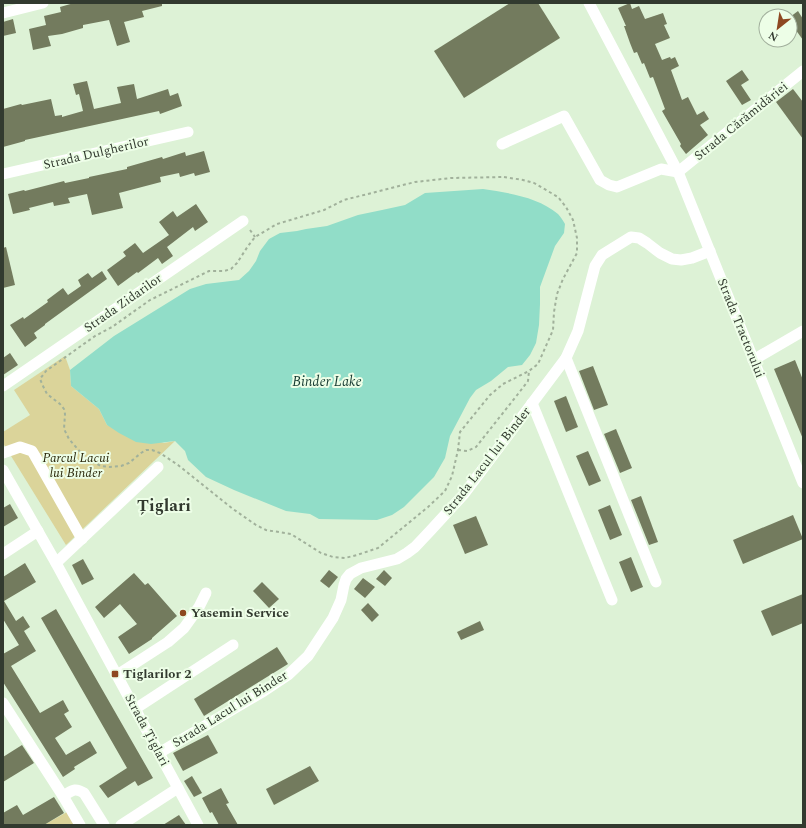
<svg xmlns="http://www.w3.org/2000/svg" width="806" height="828" font-family="Spectral,serif">
  <style>
    .green { fill: #dbd49a }
    .water { fill: #91ddc8 }
    .building { fill: #737b5e }
    .lines { fill: none; stroke-linecap: round; stroke-linejoin: round }
    .path { stroke: #a1b19b; stroke-width: 2; stroke-dasharray: 3 3; stroke-linecap: butt }
    .minor { stroke: #fff; stroke-width: 11 }
    .poi-dot { fill: #8e4821; stroke: #edfee7; stroke-width: 1.5 }
    .labels { text-anchor: middle; dominant-baseline: central; stroke-width: 4; stroke-linejoin: round; paint-order: stroke }
    .street-label { font-size: 13px; fill: #323a2f; stroke: #edfee7 }
    .park-label { font-size: 13px; font-style: italic; fill: #2d2a0d; stroke: #edfee7 }
    .poi-label { font-size: 13px; font-weight: bold; fill: #323a2f; stroke: #edfee7; text-anchor: start }
    .water-label { font-size: 14px; font-style: italic; fill: #163a31; stroke: #edfee7 }
    .district-label { font-size: 17px; font-weight: bold; fill: #323a2f; stroke: #edfee7 }
  </style>
  <rect width="100%" height="100%" fill="#ddf2d6"/>
  <!-- green -->
  <g class="green">
    <path d="M65,356l5,14 1,16 28,23 8,16 57,18 11,-2 -109,104 -63,-102v-11l27,-17 -16,-25z"/>
    <path d="M67,812l8,13h-31z"/>
  </g>
  <!-- water -->
  <path class="water" d="M483,189c26,4 55,8 75,25 3,3 5,7 7,10l-1,9 -9,13 -15,41v17l-1,21 -3,18 -6,12 -8,10 -14,2 -17,14 -15,9 -6,8 -20,38 -5,22 -11,19 -30,30 -12,8 -15,5 -58,-1 -9,-5 -24,-3 -52,-21 -28,-13 -18,-17 -3,-9 -10,-10 -24,3 -15,-2 -17,-9 -12,-8 -8,-16 -28,-23 -1,-16 44,-34 76,-47 16,-5 33,-4 10,-9 7,-10 4,-10 9,-12 11,-6 17,-2 9,-2 21,-3 31,-11 24,-5 23,-5 20,-12z"/>
  <!-- building -->
  <g class="building">
    <path d="M74,3h88v3l-20,5 2,6 -20,5 6,20 -13,4 -8,-26 -26,5v3l-21,6 -14,2 3,10 -18,4 -4,-21 17,-4 -2,-9 17,-4 -1,-5z"/>
    <path d="M510,3h28l22,35 -96,60 -30,-47z"/>
    <path d="M630,3l2,6 7,-3 6,13 18,-6 4,11 -3,1 6,13 -15,6 7,16 8,-3 1,2 4,-2 4,9 -8,4 11,30 6,-3 9,18 7,-4 5,8 -9,6 8,10 -22,19 -6,-8 1,-2 -19,-33 3,-2 -12,-32 -3,1 -6,-15 -2,1 -5,-12 -3,1 -4,-10 -6,-17h2l-8,-18z"/>
    <path d="M798,11l5,8v21l-13,-18v-5z"/>
    <path d="M13,19l3,14 -13,3v-14z"/>
    <path d="M742,70l7,10 -8,5 10,15 -9,5 -16,-24z"/>
    <path d="M87,81l7,28 27,-6 -4,-16 17,-3 3,15 31,-10 2,7 8,-3 4,13 -22,8 -1,-3 -134,29v1l-22,6v-38l18,-5 1,1 29,-6 4,17 7,-1v2l21,-6 -4,-17 -3,1 -3,-11z"/>
    <path d="M793,89l10,13v37l-27,-37z"/>
    <path d="M204,151l6,21 -15,4 -1,-3 -14,4 -1,-4 -19,4 1,5 -42,11 4,15 -31,7 -5,-21 -19,4 2,5 -16,3 -1,-4 -24,6 1,2 -17,4 -5,-20 16,-4 1,1 39,-10 1,2 24,-5v-1l38,-8v-2l35,-10 1,2 22,-7 1,4z"/>
    <path d="M196,204l12,18 -13,9 -2,-4 -26,20 6,9 -11,8 -4,-6 -20,15 -1,-1 -19,14 -11,-16 19,-14 -3,-4 12,-9 8,10 26,-18 -10,-13 14,-11 4,6z"/>
    <path d="M6,247l9,38 -12,3v-40z"/>
    <path d="M102,271l5,8 -62,45v1l-11,8 3,5 -12,9 -15,-22 13,-8 1,2 24,-17 -1,-2 16,-12 5,7 13,-9 -3,-6 10,-7 4,5z"/>
    <path d="M10,353l8,12 -15,10v-17z"/>
    <path d="M795,360l8,20v59l-29,-70z"/>
    <path d="M593,366l15,39 -14,5 -15,-39z"/>
    <path d="M566,396l12,31 -12,5 -12,-31z"/>
    <path d="M616,429l16,39 -12,5 -16,-39z"/>
    <path d="M588,451l13,30 -12,5 -13,-30z"/>
    <path d="M641,496l17,46 -9,3 -18,-45z"/>
    <path d="M10,504l8,14 -15,9v-19z"/>
    <path d="M610,505l12,30 -12,5 -12,-30z"/>
    <path d="M793,515l10,24 -60,25 -10,-24z"/>
    <path d="M476,516l12,29 -23,9 -12,-29z"/>
    <path d="M631,557l12,30 -12,5 -12,-30z"/>
    <path d="M83,559l11,20 -12,6 -10,-20z"/>
    <path d="M25,563l11,19 -32,19 12,20 7,-5 7,11 -6,4 12,20 -25,15 29,47 23,-13 6,11 -5,3 8,13 -17,11 11,17 24,-14 7,12 -23,14 1,2 -12,8 -60,-95v-28l16,-9 -16,-26v-42z"/>
    <path d="M329,570l9,7 -9,11 -9,-7z"/>
    <path d="M384,570l8,8 -7,8 -9,-7z"/>
    <path d="M134,573l11,12 3,-2 29,33 -25,22v1l-23,15 -11,-17 19,-13 -17,-20 -16,14 -9,-11z"/>
    <path d="M363,578l12,9 -10,11 -11,-9z"/>
    <path d="M262,582l17,17 -10,9 -16,-17z"/>
    <path d="M803,594v29l-31,13 -11,-25z"/>
    <path d="M368,603l11,12 -7,7 -11,-12z"/>
    <path d="M56,609l97,169 -15,8 -3,-5 -27,17 -9,-12 28,-18 -86,-150z"/>
    <path d="M480,621l4,9 -23,10 -4,-8z"/>
    <path d="M277,647l11,17 -84,52 -10,-17z"/>
    <path d="M208,735l10,18 -35,18 -10,-18z"/>
    <path d="M22,745l12,18 -31,19v-25z"/>
    <path d="M310,766l9,15 -45,24 -8,-16z"/>
    <path d="M192,776l10,17 -8,4 -10,-16z"/>
    <path d="M221,788l8,15 -3,1 12,21h-19l-7,-13 -2,1 -8,-15z"/>
    <path d="M54,797l10,16 -20,12h-41v-12l14,-8 6,10z"/>
    <path d="M179,815l7,10h-23z"/>
  </g>
  <g class="lines">
    <!-- path -->
    <g class="path">
      <path d="M504,177l19,3 11,3 24,14 8,10 7,13 4,18v15l-14,26 -6,15 -3,18 -1,18 -15,34 -9,7 -26,13 -13,11 -30,37 -2,18 -6,26 -7,15 -17,16 -50,41 -21,7 -12,3 -12,-1 -12,-4 -30,-19 -25,-4 -10,-5 -23,-16 -55,-44 -18,-12 -8,-3h-6l-5,3 -12,10 -8,3 -11,1 -9,-1 -10,-5 -9,-7 -13,-15 -5,-10 1,-15 -1,-5 -4,-5 -13,-10 -4,-8 -3,-7 6,-8 49,-35 17,-9 38,-27 59,-29h15l7,-2 6,-6 11,-17 7,-9 22,-13 47,-14 20,-10 71,-18 36,-4z"/>
      <path d="M250,230l5,7"/>
      <path d="M458,450l9,1 9,-4 42,-53 10,-13 1,-10"/>
    </g>
    <!-- minor -->
    <g class="minor">
      <path d="M589,3l89,169 125,311"/>
      <path d="M3,13l40,-10"/>
      <path d="M502,144l62,-28 36,64 9,5 8,2 44,-18 17,3"/>
      <path d="M678,172l125,-101"/>
      <path d="M3,174l185,-42"/>
      <path d="M566,358l90,224"/>
      <path d="M753,360l50,-29"/>
      <path d="M3,386l240,-165"/>
      <path d="M532,403l80,197"/>
      <path d="M3,453l17,-6 12,4 3,5 47,83"/>
      <path d="M3,470l53,93 142,262"/>
      <path d="M3,554l35,-23"/>
      <path d="M56,563l102,-96"/>
      <path d="M117,675l51,-33 16,-14 15,-21 7,-14"/>
      <path d="M3,703l60,93 17,29"/>
      <path d="M135,709l98,-64"/>
      <path d="M159,753l105,-62 24,-16 20,-19 25,-38 8,-18 3,-15 2,-6 4,-5 11,-6 36,-9 10,-6 8,-6 16,-17 33,-36 102,-136 12,-27 17,-65 7,-11 29,-18 8,1 8,5 13,10 12,6 9,1 11,-2 18,-7"/>
      <path d="M63,796c9,-5 11,-9 21,-3l20,32"/>
      <path d="M121,825l57,-37"/>
    </g>
  </g>
  <!-- markers -->
  <g class="poi-dot">
    <circle cx="183" cy="613" r="4"/>
    <rect x="111" y="670" width="8" height="8" rx="2"/>
  </g>
  <g class="labels">
    <!-- street labels -->
    <g class="street-label">
      <text transform="translate(741 121) rotate(-39)">Strada Cărămidăriei</text>
      <text transform="translate(96 153) rotate(-13)">Strada Dulgherilor</text>
      <text transform="translate(123 303) rotate(-35)">Strada Zidarilor</text>
      <text transform="translate(741 328) rotate(68)">Strada Tractorului</text>
      <text transform="translate(487 461) rotate(-52)">Strada Lacul lui Binder</text>
      <text transform="translate(230 709) rotate(-32)">Strada Lacul lui Binder</text>
      <text transform="translate(147 730) rotate(62)">Strada Țiglari</text>
    </g>
    <!-- park labels -->
    <g class="park-label">
      <text x="76" y="458">Parcul Lacui<tspan x="76" dy="15">lui Binder</tspan></text>
    </g>
    <!-- poi labels -->
    <g class="poi-label">
      <text x="191" y="613">Yasemin Service</text>
      <text x="123" y="674">Tiglarilor 2</text>
    </g>
    <!-- water labels -->
    <g class="water-label">
      <text x="327" y="381">Binder Lake</text>
    </g>
    <!-- district labels -->
    <g class="district-label">
      <text x="164" y="506">Țiglari</text>
    </g>
  </g>
  <!-- border -->
  <rect width="806" height="828" fill="none" stroke="#323a2f" stroke-width="8"/>
  <!-- north arrow -->
  <g transform="translate(778 28) rotate(210)"><circle r="19" fill="#edfee7" stroke="#a2b09d"/>
  <path d="M0-3L7 15L0 10L-7 15Z" fill="#8e4821"/>
  <text y="-6" font-size="11" font-weight="bold" text-anchor="middle" fill="#323a2f">N</text>
  </g>
</svg>
